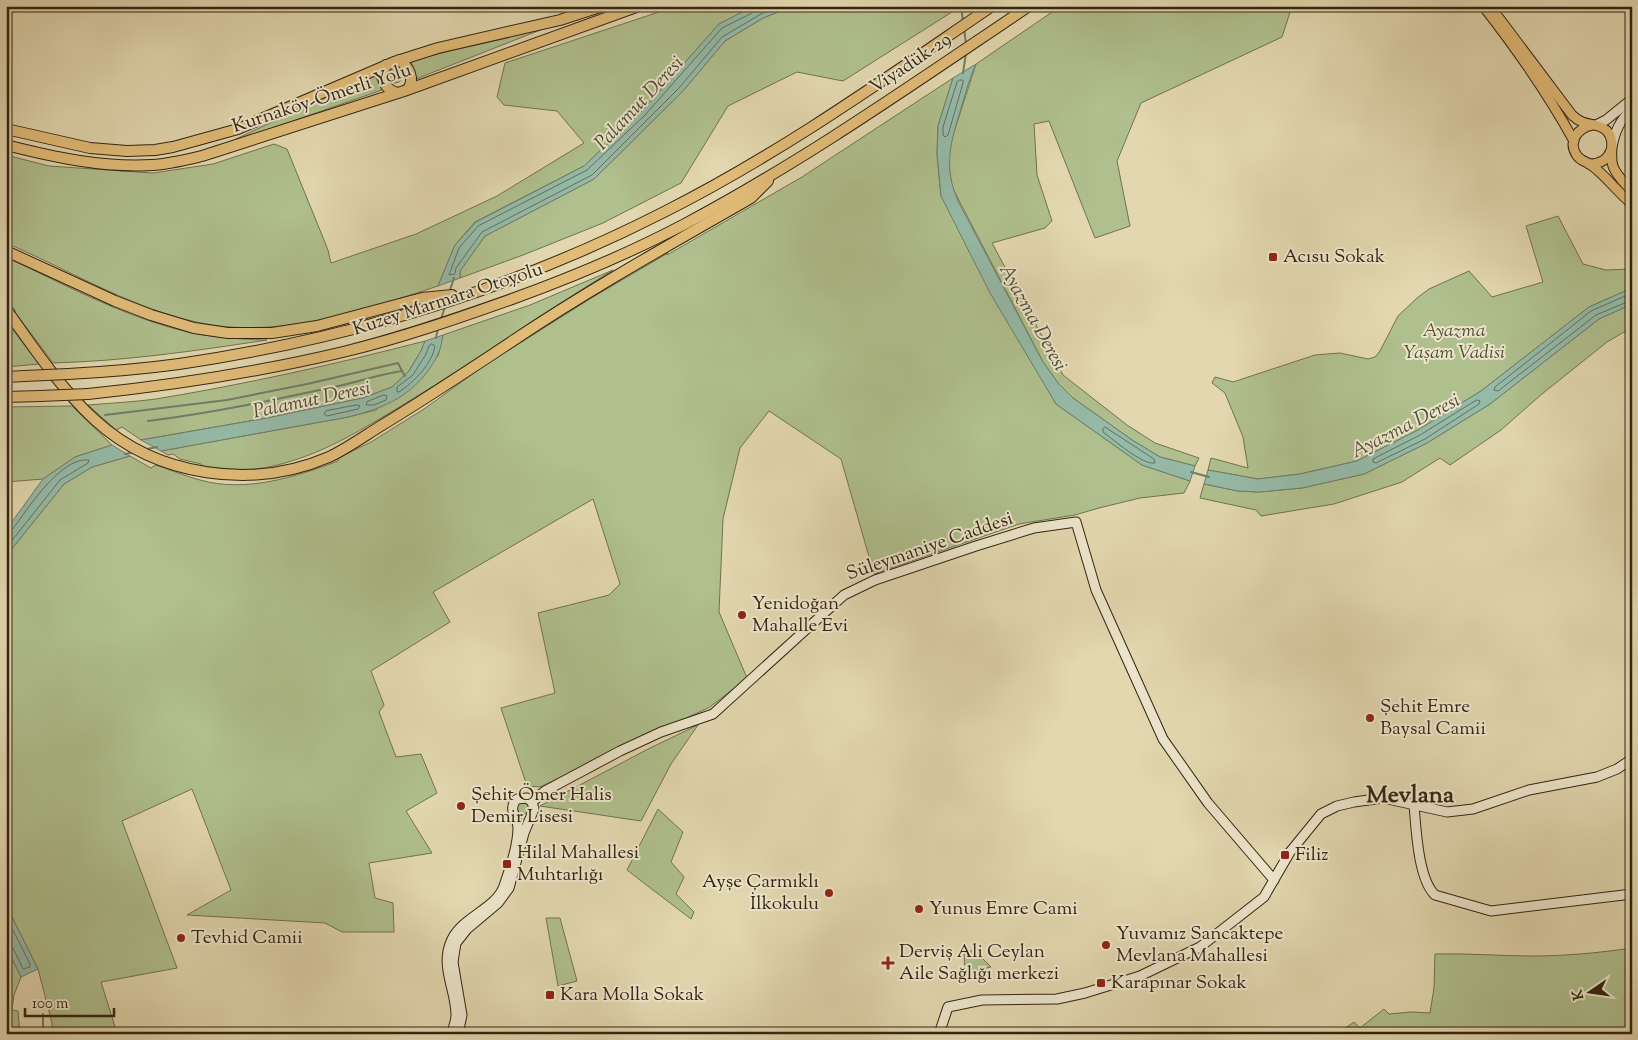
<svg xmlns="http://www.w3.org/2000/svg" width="1638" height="1040" font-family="'Sorts Mill Goudy',serif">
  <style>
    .green { fill: #afbf8d; stroke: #71724f }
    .water { fill: #95baa7; stroke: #6e7e6b }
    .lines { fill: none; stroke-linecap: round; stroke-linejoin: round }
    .shore { stroke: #646f5c; stroke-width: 1 }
    .stream { stroke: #6e7e6b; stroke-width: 2 }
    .secondary-casing { stroke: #332411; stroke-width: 11 }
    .primary-casing { stroke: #332411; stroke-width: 11 }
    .highway-casing { stroke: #332411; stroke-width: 12 }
    .secondary { stroke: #ece5cb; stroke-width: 9 }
    .primary { stroke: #e1bc78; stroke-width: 9 }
    .highway { stroke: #e1bc78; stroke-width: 10 }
    .highway-bridge-casing { stroke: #332411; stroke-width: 12; stroke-linecap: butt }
    .highway-bridge { stroke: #e1bc78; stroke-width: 10 }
    .poi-dot { fill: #8f2418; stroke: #ece5cb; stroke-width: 2 }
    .labels { text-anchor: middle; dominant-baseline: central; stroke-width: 4; stroke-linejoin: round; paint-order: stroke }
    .street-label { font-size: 19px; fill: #332411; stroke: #ece5cb }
    .poi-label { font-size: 19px; fill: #332411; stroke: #ece5cb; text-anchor: start }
    .park-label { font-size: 19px; font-style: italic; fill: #524b30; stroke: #ece5cb }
    .water-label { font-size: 20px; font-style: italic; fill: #4c4a36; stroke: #ece5cb }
    .district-label { font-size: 24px; font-weight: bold; fill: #332411; stroke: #ece5cb }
  </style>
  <rect width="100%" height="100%" fill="#e2d7af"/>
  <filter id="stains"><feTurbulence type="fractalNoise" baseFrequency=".004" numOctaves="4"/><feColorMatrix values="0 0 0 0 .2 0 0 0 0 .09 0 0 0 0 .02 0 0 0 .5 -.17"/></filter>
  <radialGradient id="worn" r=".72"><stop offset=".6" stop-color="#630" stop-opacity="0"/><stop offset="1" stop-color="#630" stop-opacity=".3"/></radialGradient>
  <!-- green -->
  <g class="green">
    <path d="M677,6h77l-35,18 -78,88 -57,54 -109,56 -20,23 -17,41c-79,26 -166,56 -250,34 -64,-16 -121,-51 -182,-77v-88l43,11 104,7 60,-9 61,-20 13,5 41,101 3,13 85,-29 81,-38 87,-53 -27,-32 -53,-6 -7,-8 8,-34z"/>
    <path d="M793,6h159v6l-109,69 -46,-9 -69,34 -47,77 -78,40 -80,32 -63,23v-7l25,-35 109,-57 89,-88 42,-50 38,-23z"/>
    <path d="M1061,6h231l-10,31 -141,66 -24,58 13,65 -35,12 -46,-117 -15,3 3,51 15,46 -7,7 -53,15 71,132 64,50 28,18 44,15 -4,8 -35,-9 -28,-17 -59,-42 -15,-15 -15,-21 -91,-175 -4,-27 4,-22 24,-74z"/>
    <path d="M548,27l-132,52 -7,-18z"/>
    <circle cx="395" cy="75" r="8"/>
    <path d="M374,74l8,16 -161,56z"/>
    <path d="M953,78l-15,48 -1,28 4,42 115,208 86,61 48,16 -6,12 -44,5 -41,10 -24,7 -56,9 -145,50 -33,-115 -72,-48 -29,37 -17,71 -4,93 28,66 -37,29 -170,80 -13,-1 -26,-78 54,-15 -17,-80 71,-18 11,-11 -27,-85 -160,93 17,30 -79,49 13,34 -5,7 17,45 25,-3 16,39 -31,18 26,42 -63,10 6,35 18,5 1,29h-52l-17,-9 -138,-8 44,-25 -39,-101 -70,32 55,147 -76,14 15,48 -2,4h-62v-11l-14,-54 -32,-64v-349l58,-72 28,-17 38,-11 21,12 5,-3c15,5 29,11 44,15 46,13 95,-3 138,-19v-3l33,-16 53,-33 61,-44 108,-68 75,-44 -1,2 135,-78z"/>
    <path d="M1558,216l25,48 23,6 26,-1v19l-43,19 -108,84 -63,39 -61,31 -57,13 -42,5 -50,-9 3,-12 37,10 -5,-31 -18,-44 -13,-10 3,-6 18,5 82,-27 25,-2 28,6 7,-2 5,-6 18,-35 19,-18 12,-9 40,-18 23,26 51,-15 -17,-56z"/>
    <path d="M6,257c55,26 111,56 170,72 29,8 60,10 91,11 -72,11 -142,21 -214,23l-38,-51h1l-10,-15z"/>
    <path d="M613,270c-70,43 -137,91 -207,133 -43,26 -84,52 -133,63 -23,6 -48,3 -71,0l-1,-2 -21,-5 -7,-5 -5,1 -7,-4 187,-34 28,-7 62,-54 5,-21 87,-30z"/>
    <path d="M1632,304v26l-8,2 -17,10 -65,52 -41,36 -51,35 -10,-7 -38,24 -68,22 -73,12 -5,-6 -56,-12 4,-14 34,7 21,1 43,-4 62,-14 63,-31 63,-39 109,-85z"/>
    <path d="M6,321l33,43 -33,3z"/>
    <path d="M425,341l-4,10 -12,20 -17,16 -29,11 -96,20 -126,22 -19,-13 -6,3 -28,-25c23,-2 46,-3 68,-6 91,-15 180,-35 269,-58z"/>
    <path d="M72,406l40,39 -37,12 -32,22 -37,3v-75z"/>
    <path d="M698,725l-27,39 -30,57 -101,-15 110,-58z"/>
    <circle cx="523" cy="808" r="6"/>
    <path d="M658,809l25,23 -12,30 13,15 -8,17 18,18 -3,7 -64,-49z"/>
    <path d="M546,918h14l17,63 -19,5z"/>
    <path d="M6,946l15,31 -7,18 -2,15 6,1 2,23h-14z"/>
    <path d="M1632,948v86h-295l17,-12 6,6 24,-19 5,5 22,-2 19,1 4,-25 1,-34c32,-1 64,2 97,2 33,0 66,-3 100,-8z"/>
    <path d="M974,950l17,17 -26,6 -1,-20z"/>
  </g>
  <!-- water -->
  <g class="water">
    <path d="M754,6h39l-30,12 -38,23 -42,50 -89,88 -109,57 -25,35v7l-22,8 17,-41 21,-23 108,-56 57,-54 78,-88z"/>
    <path d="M976,64c-6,13 -10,27 -14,41 -11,36 -20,62 -3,98l84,159 15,21 15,15 59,42 28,17 35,9 -5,15 -48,-16 -86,-61 -66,-111 -49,-97 -4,-42 1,-28 15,-48z"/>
    <path d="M1632,288v16l-33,15 -109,85 -63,39 -63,31 -62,14 -43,4 -21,-1 -34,-7 4,-14 50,9 42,-5 57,-13 61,-31 63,-39 108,-84z"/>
    <path d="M443,335c-1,6 -2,13 -5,19 -2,6 -7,12 -10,17 -21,28 -48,38 -80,46l-187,34 -20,-11 126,-22 96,-20 29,-11 17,-16 12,-20 4,-10z"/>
    <path d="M112,445l18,11 -38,11 -28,17 -58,72v-26l37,-51 32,-22z"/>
    <path d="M6,905l32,64 -17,8 -15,-31z"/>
  </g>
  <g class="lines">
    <!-- shore -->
    <g class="shore">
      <path d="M755,6l-3,7 -30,15 -77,87 -58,55 -109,56 -19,22 -10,27 6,-1 1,-6 26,-36 110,-57 87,-87 43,-51 39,-23 19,-8"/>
      <path d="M960,80h3v3l-15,52 -3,2 -2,-2v-8l14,-45z"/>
      <path d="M1632,293l-41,18 -96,76 -1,3 4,1 98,-76 36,-15"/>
      <path d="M432,344l3,2c-3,18 -21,36 -36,46h-2v-5l16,-12 13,-21 3,-8z"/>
      <path d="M384,395l3,1 -1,4 -12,5h-8l1,-3z"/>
      <path d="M1477,400l3,1 -1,3 -54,35 -49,24 -3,-1v-3l47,-24z"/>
      <path d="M357,405l3,1 -2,3 -31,7 -3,-2 2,-3z"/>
      <path d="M1105,427l49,32 1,4c-13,2 -41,-23 -52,-31v-3z"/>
      <path d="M6,532l6,-2c15,-20 49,-74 77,-70l-1,3 -28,17 -54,68"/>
      <path d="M6,916l24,48v3l-7,2 -10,-21 -7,-2"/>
    </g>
    <!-- stream -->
    <g class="stream">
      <path d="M961,6l2,15"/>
      <path d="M964,28l2,16"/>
      <path d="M963,73l3,-20"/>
      <path d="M449,293l5,-15"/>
      <path d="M441,319l4,-12"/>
      <path d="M436,338l2,-10"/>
      <path d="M105,415l122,-15 80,-16 91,-21 4,8"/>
      <path d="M148,421c65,-8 130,-22 195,-36 20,-5 39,-11 59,-14l3,5"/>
      <path d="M147,449l10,-2"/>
      <path d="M125,454l10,-2"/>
      <path d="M1191,472l18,5"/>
      <path d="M43,1034v-20"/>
    </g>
    <defs>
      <g id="secondary">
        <path d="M1596,125l10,-5 26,-21"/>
        <path d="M1612,147c3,-16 8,-27 20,-38"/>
        <path d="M532,802l13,-11 75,-40 41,-19 52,-18 131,-119 31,-15 101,-34 58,-18 42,-6 20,68 67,149 45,64 66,77"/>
        <path d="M1414,805c2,23 4,74 21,90l56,16 141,-17"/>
        <path d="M452,1034c1,-6 4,-13 4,-19 0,-24 -15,-47 -6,-71 9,-27 46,-34 54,-58 6,-18 14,-40 14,-59 -1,-11 -11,-18 -1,-28l10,-1 5,4 2,7 -10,24 -15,55 -11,15 -31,26 -11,14 -3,19 2,12 7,41 -4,19"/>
        <path d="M939,1034l9,-27 34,-7 75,-1 28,-6 55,-17 60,-29 64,-50 26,-45 31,-38 16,-8 17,-4 29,-4 64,14 26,-3 56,-19 68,-13 20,-8 15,-10"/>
      </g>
      <g id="primary">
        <path d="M1483,6c33,42 65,88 91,135"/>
        <path d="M1490,6l82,109c13,13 25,6 35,16 9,10 2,23 6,35 3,9 12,18 19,25"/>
        <path d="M1592,125c-14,3 -24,16 -16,29 3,6 8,7 12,9 14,8 30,30 44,41"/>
        <path d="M1589,164c11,0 19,-4 22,-14"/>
      </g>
      <g id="highway">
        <path d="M399,60c10,6 16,19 9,29"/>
        <path d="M386,65c-6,13 -2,24 11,28"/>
        <path d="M6,129l84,19 37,3 28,-1 18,-3 65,-18 156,-67 44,-14 122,-28 43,-14"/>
        <path d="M6,145c47,12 97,23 146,20 17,-1 33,-5 50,-9l202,-65 235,-85"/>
        <path d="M6,251l109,50 36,14 43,13 34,5h44l45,-7 105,-28 30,-3"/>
        <path d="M6,309c26,37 56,81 89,111 62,57 158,70 234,37 17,-8 34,-20 50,-30 46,-28 90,-57 135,-87 76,-51 157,-96 237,-142l17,-17"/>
        <path d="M68,374c37,-2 74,-5 111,-10 169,-25 335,-75 487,-153 115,-58 220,-133 326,-205"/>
        <path d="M6,377l18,-1"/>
        <path d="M88,394c86,-9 171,-22 255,-42 58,-14 113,-33 169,-53 58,-21 116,-45 171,-74 121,-64 233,-143 346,-219"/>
        <path d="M6,397l34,-1"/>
      </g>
    </defs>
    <!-- secondary casing -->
    <use href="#secondary" class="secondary-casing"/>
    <!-- primary casing -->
    <use href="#primary" class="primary-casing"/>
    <!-- highway casing -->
    <use href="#highway" class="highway-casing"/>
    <!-- secondary -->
    <use href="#secondary" class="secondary"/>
    <!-- primary -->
    <use href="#primary" class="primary"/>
    <!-- highway -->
    <use href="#highway" class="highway"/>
    <defs>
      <g id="highway-bridge">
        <path d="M24,376l44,-2"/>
        <path d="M40,396l48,-2"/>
      </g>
    </defs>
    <!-- highway-bridge casing -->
    <use href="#highway-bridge" class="highway-bridge-casing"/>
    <!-- highway-bridge -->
    <use href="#highway-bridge" class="highway-bridge"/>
  </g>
  <!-- markers -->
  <g class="poi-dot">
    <rect x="1268" y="252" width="10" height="10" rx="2.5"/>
    <circle cx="742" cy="615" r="5"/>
    <circle cx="1370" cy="718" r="5"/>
    <circle cx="461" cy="806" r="5"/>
    <rect x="1280" y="850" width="10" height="10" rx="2.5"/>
    <rect x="502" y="859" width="10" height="10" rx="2.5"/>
    <circle cx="829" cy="893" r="5"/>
    <circle cx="919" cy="909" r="5"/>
    <circle cx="181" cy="938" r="5"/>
    <circle cx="1106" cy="945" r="5"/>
    <path d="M885.5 955.5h5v5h5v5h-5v5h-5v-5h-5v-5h5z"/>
    <rect x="1096" y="978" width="10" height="10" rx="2.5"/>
    <rect x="545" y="990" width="10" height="10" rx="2.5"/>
  </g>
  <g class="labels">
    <!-- street labels -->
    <g class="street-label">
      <text transform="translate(911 64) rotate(-34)">Viyadük-29</text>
      <text transform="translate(322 99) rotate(-18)">Kurnaköy-Ömerli Yolu</text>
      <text transform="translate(448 300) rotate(-18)">Kuzey Marmara Otoyolu</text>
      <text transform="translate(930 547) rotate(-19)">Süleymaniye Caddesi</text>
    </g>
    <!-- poi labels -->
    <g class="poi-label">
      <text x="1283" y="257">Acısu Sokak</text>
      <text x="752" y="604">Yenidoğan<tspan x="752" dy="22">Mahalle Evi</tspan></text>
      <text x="1380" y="707">Şehit Emre<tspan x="1380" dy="22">Baysal Camii</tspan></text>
      <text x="471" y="795">Şehit Ömer Halis<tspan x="471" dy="22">Demir Lisesi</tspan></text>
      <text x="517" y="853">Hilal Mahallesi<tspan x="517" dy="22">Muhtarlığı</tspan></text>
      <text x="1295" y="855">Filiz</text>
      <text x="819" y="882" text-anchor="end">Ayşe Çarmıklı<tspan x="819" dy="22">İlkokulu</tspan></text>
      <text x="929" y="909">Yunus Emre Cami</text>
      <text x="1116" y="934">Yuvamız Sancaktepe<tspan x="1116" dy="22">Mevlana Mahallesi</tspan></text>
      <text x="191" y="938">Tevhid Camii</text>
      <text x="899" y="952">Derviş Ali Ceylan<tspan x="899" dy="22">Aile Sağlığı merkezi</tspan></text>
      <text x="1111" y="983">Karapınar Sokak</text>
      <text x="560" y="995">Kara Molla Sokak</text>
    </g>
    <!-- park labels -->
    <g class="park-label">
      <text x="1454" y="331">Ayazma<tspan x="1454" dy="22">Yaşam Vadisi</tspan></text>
    </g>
    <!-- water labels -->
    <g class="water-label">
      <text transform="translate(640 104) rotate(-47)">Palamut Deresi</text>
      <text transform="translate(1032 318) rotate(61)">Ayazma Deresi</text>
      <text transform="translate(312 401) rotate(-12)">Palamut Deresi</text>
      <text transform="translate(1406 427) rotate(-27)">Ayazma Deresi</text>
    </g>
    <!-- district labels -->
    <g class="district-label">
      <text x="1410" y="796">Mevlana</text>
    </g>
  </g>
  <!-- margin -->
  <rect width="1638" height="1040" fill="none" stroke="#e2d7af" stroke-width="25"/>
  <rect x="8" y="8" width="1623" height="1025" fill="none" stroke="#332411" stroke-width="2.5"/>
  <rect x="12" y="12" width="1613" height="1015" fill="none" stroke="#332411"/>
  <!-- north arrow -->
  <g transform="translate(1590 992) rotate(257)" stroke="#ece5cb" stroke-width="4" paint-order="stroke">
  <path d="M0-4L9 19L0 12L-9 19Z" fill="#332411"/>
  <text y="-8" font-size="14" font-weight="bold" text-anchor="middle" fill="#332411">K</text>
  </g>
  <!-- scale -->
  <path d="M25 1008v8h89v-8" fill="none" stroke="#332411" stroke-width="2.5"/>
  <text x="32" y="1008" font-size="15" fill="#332411" stroke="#ece5cb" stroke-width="4" paint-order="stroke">100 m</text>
  <rect width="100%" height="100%" filter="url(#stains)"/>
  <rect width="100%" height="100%" fill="url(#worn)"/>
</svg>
